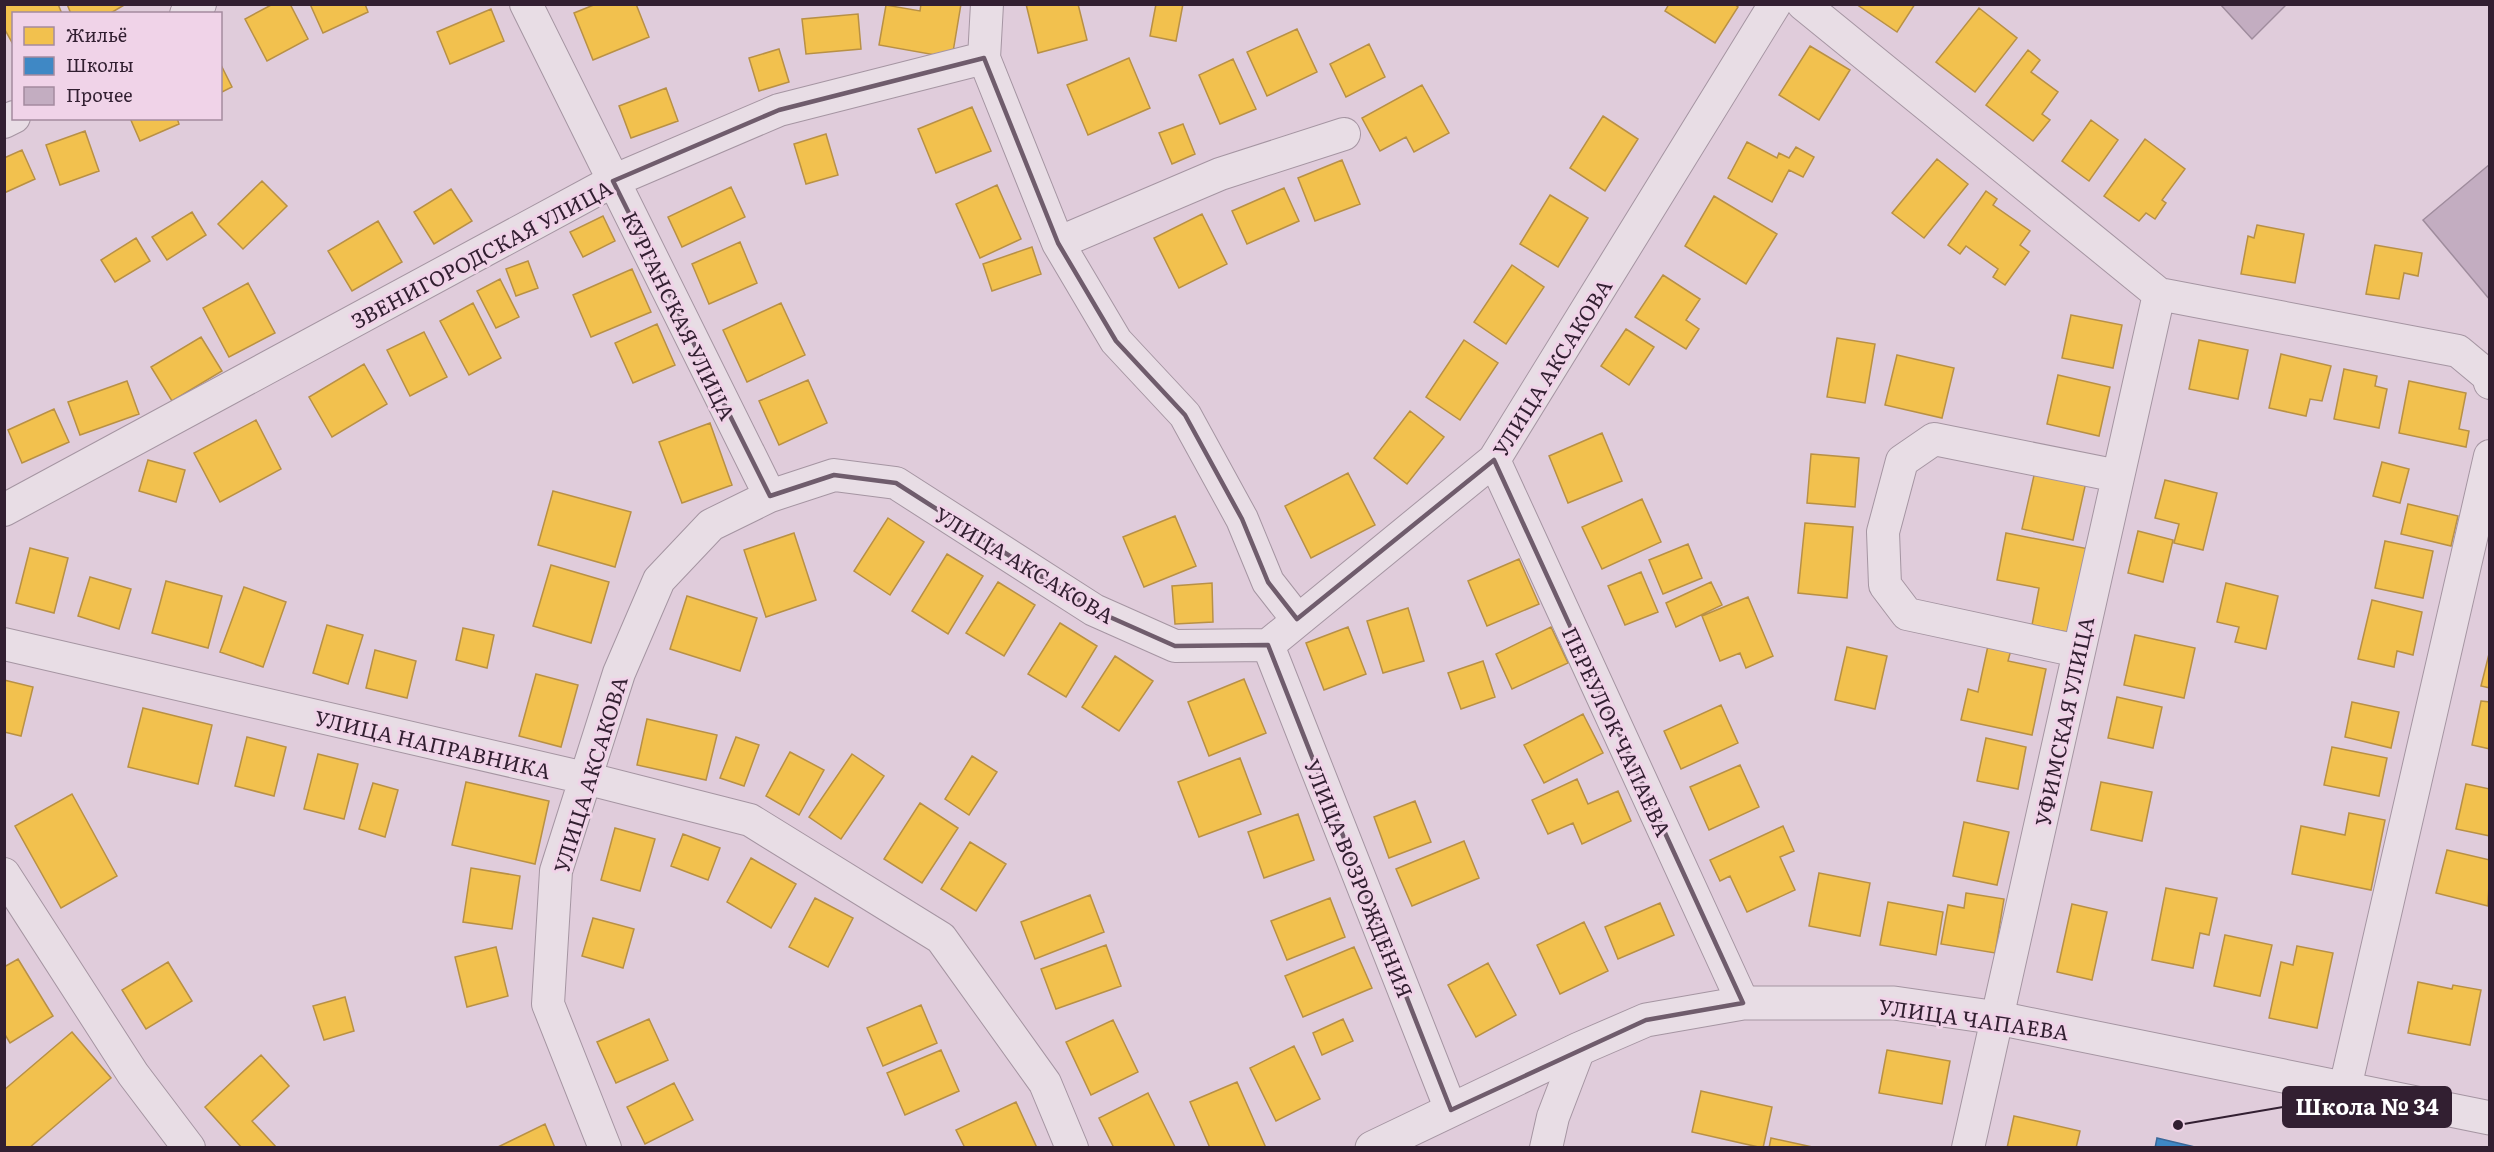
<svg xmlns="http://www.w3.org/2000/svg" width="2494" height="1152" font-family="Literata,serif">
  <rect width="100%" height="100%" fill="#e0ccdb"/>
  <path fill="#f2c14e" stroke="#b89045" stroke-width="1.5" d="M4,4H58L62,14H14V46L4,28Z
    M67,4H126L109,14H71Z
    M273,4H290L308,39L267,61L245,19Z
    M310,4H365L368,12L323,33Z
    M596,4H636L649,37L593,60L574,13Z
    M921,4H961L952,58L879,45L886,5L920,11Z
    M1026,4H1078L1087,40L1038,53Z
    M1156,4H1183L1176,41L1150,36Z
    M1669,4H1734L1738,7L1715,43L1665,11Z
    M1856,4H1915L1897,32Z
    M1979,8L2017,38L1975,92L1936,62Z
    M491,9L504,41L450,64L437,32Z
    M858,14L861,49L806,54L802,19Z
    M1297,29L1317,72L1267,96L1247,52Z
    M1369,44L1385,77L1346,97L1330,64Z
    M1810,46L1850,70L1819,120L1779,95Z
    M779,49L789,82L759,91L749,58Z
    M2028,50L2040,60L2031,72L2058,92L2042,114L2050,120L2033,141L1986,105Z
    M1129,58L1150,108L1088,135L1067,85Z
    M1233,59L1256,109L1220,124L1199,75Z
    M220,63L232,87L220,93Z
    M1422,85L1449,133L1414,152L1406,137L1380,151L1362,118Z
    M666,88L678,121L631,138L619,106Z
    M972,107L991,151L936,173L918,129Z
    M1603,116L1638,139L1605,191L1570,168Z
    M130,118H177L179,124L140,141Z
    M2091,120L2118,140L2089,181L2062,161Z
    M1183,124L1195,154L1172,164L1159,133Z
    M85,131L99,171L60,185L46,145Z
    M826,134L838,175L806,184L794,144Z
    M2145,139L2185,169L2162,200L2166,203L2155,219L2146,213L2139,221L2104,196Z
    M1747,142L1777,158L1779,153L1789,158L1796,147L1814,157L1803,177L1789,170L1772,202L1728,178Z
    M22,150L35,179L4,193V158Z
    M1937,159L1968,184L1924,238L1892,213Z
    M1342,160L1360,204L1315,221L1298,178Z
    M262,181L287,206L243,249L218,224Z
    M997,185L1021,239L980,258L956,204Z
    M731,187L745,217L682,247L668,217Z
    M1284,188L1299,221L1247,244L1232,211Z
    M451,189L472,221L434,244L414,212Z
    M1986,191L1997,199L1993,205L2030,231L2020,245L2029,252L2005,285L1993,277L1998,269L1966,246L1960,254L1948,245Z
    M1550,195L1588,218L1558,267L1520,244Z
    M1714,196L1777,234L1746,284L1685,246Z
    M192,212L206,235L167,260L152,237Z
    M1202,214L1227,264L1179,288L1154,238Z
    M603,216L615,241L583,257L570,232Z
    M378,221L402,262L352,291L328,251Z
    M2257,225L2304,234L2295,283L2241,274L2248,236L2254,238Z
    M136,238L150,261L115,282L101,260Z
    M740,242L757,283L709,304L692,264Z
    M2375,245L2422,253L2418,276L2404,273L2399,299L2366,294Z
    M1032,247L1041,274L992,291L983,264Z
    M528,261L538,288L516,296L506,269Z
    M1512,265L1544,287L1506,344L1474,322Z
    M632,269L651,312L591,337L573,295Z
    M1663,275L1700,299L1686,320L1699,329L1686,349L1635,317Z
    M500,279L519,317L496,328L477,291Z
    M248,283L275,333L229,357L203,308Z
    M473,303L501,358L469,375L440,321Z
    M781,303L805,355L747,382L723,330Z
    M2071,315L2122,325L2113,368L2062,358Z
    M657,324L675,365L633,383L615,343Z
    M1626,329L1654,347L1629,385L1601,366Z
    M424,332L447,377L410,396L387,350Z
    M201,337L222,371L172,401L151,367Z
    M1837,338L1875,344L1865,403L1827,397Z
    M1464,340L1498,363L1460,420L1426,397Z
    M2199,340L2248,350L2238,399L2189,389Z
    M2281,354L2331,366L2322,401L2310,399L2306,416L2269,408Z
    M1897,355L1954,368L1942,418L1885,405Z
    M364,364L387,404L332,437L309,397Z
    M2344,369L2377,376L2375,386L2387,389L2379,428L2334,419Z
    M2058,375L2110,387L2099,436L2047,424Z
    M808,380L827,423L779,445L759,401Z
    M127,381L139,414L80,435L68,402Z
    M2409,381L2466,393L2459,429L2469,431L2466,447L2399,433Z
    M54,409L69,442L22,463L8,430Z
    M1410,411L1444,437L1407,484L1374,458Z
    M256,420L281,469L220,502L194,453Z
    M710,423L732,485L682,503L659,442Z
    M1602,433L1622,481L1568,503L1549,456Z
    M1811,454L1859,458L1855,507L1807,503Z
    M148,460L185,470L176,502L139,491Z
    M2382,462L2409,469L2400,503L2373,496Z
    M2035,471L2086,482L2073,540L2022,529Z
    M1348,473L1375,525L1311,558L1285,506Z
    M2165,480L2217,493L2203,550L2174,543L2179,524L2155,518Z
    M553,491L631,512L615,567L538,545Z
    M1642,499L1661,542L1602,569L1582,527Z
    M2408,504L2458,516L2451,546L2401,534Z
    M1175,516L1196,566L1144,587L1123,537Z
    M888,518L924,542L890,595L854,571Z
    M1805,523L1853,527L1847,598L1798,593Z
    M2138,531L2173,540L2163,582L2128,573Z
    M794,533L816,600L766,617L744,550Z
    M2006,533L2089,549L2072,633L2032,625L2039,588L1997,580Z
    M2385,541L2433,551L2423,598L2375,588Z
    M1688,544L1702,578L1663,594L1649,560Z
    M30,548L68,558L54,613L16,603Z
    M947,554L983,576L948,634L912,611Z
    M1519,559L1539,604L1487,626L1468,581Z
    M551,565L609,582L591,643L533,626Z
    M1641,572L1658,612L1625,625L1608,586Z
    M90,577L131,589L119,629L78,616Z
    M166,581L222,596L208,648L152,633Z
    M998,582L1035,605L1004,656L966,633Z
    M1711,582L1722,605L1676,627L1666,603Z
    M1212,583L1213,622L1175,624L1172,586Z
    M2226,583L2278,596L2266,649L2235,642L2239,627L2217,622Z
    M244,587L286,602L263,667L220,652Z
    M687,596L757,618L740,671L670,649Z
    M1748,597L1773,656L1746,668L1740,653L1720,661L1702,616Z
    M2372,600L2422,612L2413,655L2397,651L2394,667L2358,659Z
    M1408,608L1424,661L1383,673L1367,621Z
    M1060,623L1097,646L1066,697L1028,674Z
    M327,625L363,635L348,684L313,673Z
    M1348,627L1366,674L1324,690L1306,643Z
    M1551,627L1568,663L1512,689L1496,654Z
    M463,628L494,635L487,668L456,660Z
    M2135,635L2195,648L2184,698L2124,685Z
    M1989,641L2012,646L2008,661L2046,669L2032,735L1961,720L1968,689L1978,692Z
    M1847,647L1887,656L1875,709L1835,700Z
    M375,650L416,661L407,698L366,688Z
    M2490,650V688L2481,686Z
    M1115,656L1153,681L1119,731L1082,707Z
    M1483,661L1495,697L1461,709L1448,673Z
    M536,674L578,685L561,747L519,736Z
    M1244,679L1266,733L1209,756L1188,702Z
    M4,680L33,687L21,736L4,732Z
    M2117,697L2162,707L2153,748L2108,738Z
    M2481,701L2490,702V749L2472,745Z
    M2352,702L2399,712L2391,748L2345,737Z
    M1721,705L1738,743L1681,769L1664,731Z
    M143,708L212,725L198,784L128,767Z
    M1583,714L1603,753L1544,783L1524,745Z
    M647,719L717,735L706,780L637,765Z
    M247,737L286,747L274,796L235,786Z
    M736,737L759,745L744,786L720,778Z
    M1986,738L2026,747L2018,789L1977,781Z
    M2332,747L2387,758L2379,796L2324,785Z
    M790,752L824,770L799,815L766,796Z
    M318,754L358,764L344,819L304,809Z
    M852,754L884,776L841,839L809,817Z
    M972,756L997,772L969,815L945,799Z
    M1240,758L1261,814L1199,837L1178,782Z
    M1740,765L1759,807L1709,830L1690,787Z
    M1577,779L1588,804L1618,791L1631,821L1582,844L1573,823L1548,834L1532,800Z
    M466,782L549,801L535,864L452,845Z
    M2101,782L2152,792L2142,841L2091,830Z
    M373,783L398,790L385,837L359,829Z
    M2466,784L2490,789V836L2456,829Z
    M72,794L117,876L61,908L15,826Z
    M1415,801L1431,842L1389,858L1374,817Z
    M920,803L958,828L922,883L884,859Z
    M2349,813L2385,820L2371,890L2292,874L2301,826L2345,835Z
    M1298,814L1314,860L1264,878L1248,832Z
    M1964,822L2009,832L1997,885L1953,876Z
    M1783,826L1794,851L1780,857L1795,890L1747,912L1730,876L1720,881L1710,860Z
    M615,828L655,839L640,891L601,880Z
    M683,834L720,848L708,880L671,866Z
    M1464,841L1479,878L1412,906L1396,869Z
    M970,842L1006,864L976,911L941,889Z
    M2447,850L2490,860L2488,906L2436,893Z
    M751,858L796,884L771,928L727,902Z
    M471,868L520,876L512,929L463,922Z
    M1819,873L1870,883L1860,936L1809,926Z
    M2166,888L2217,898L2209,935L2200,933L2193,968L2152,960Z
    M1966,893L2004,899L1995,953L1941,944L1948,905L1964,908Z
    M1090,895L1104,932L1035,959L1021,922Z
    M815,898L853,918L828,967L789,947Z
    M1330,898L1345,937L1287,960L1271,921Z
    M1888,902L1943,912L1936,955L1880,945Z
    M1660,903L1674,935L1618,959L1605,927Z
    M2072,904L2107,912L2092,980L2057,972Z
    M593,918L634,929L623,968L582,956Z
    M1584,922L1608,971L1560,994L1537,945Z
    M2225,935L2272,945L2260,996L2214,986Z
    M1106,945L1121,986L1056,1009L1041,969Z
    M2297,946L2333,953L2317,1028L2269,1018L2281,962L2293,965Z
    M496,947L508,996L467,1007L455,957Z
    M1354,947L1372,988L1303,1017L1285,976Z
    M18,959L53,1016L10,1043L4,1033V967Z
    M168,962L192,1001L146,1029L122,990Z
    M1488,963L1516,1015L1476,1037L1448,985Z
    M2418,982L2452,989L2453,985L2481,990L2470,1045L2408,1033Z
    M345,997L354,1031L324,1040L313,1006Z
    M921,1005L937,1043L883,1066L867,1028Z
    M649,1019L668,1060L616,1083L597,1042Z
    M1343,1019L1353,1041L1322,1055L1313,1033Z
    M1113,1020L1138,1072L1091,1095L1066,1042Z
    M72,1032L111,1078L29,1148H4V1090Z
    M1294,1046L1320,1099L1276,1121L1250,1068Z
    M941,1050L959,1091L905,1115L887,1073Z
    M1887,1050L1950,1061L1942,1104L1879,1093Z
    M261,1055L289,1086L252,1121L277,1148H242L205,1107Z
    M1237,1082L1266,1148H1210L1190,1102Z
    M674,1083L693,1120L645,1144L627,1107Z
    M1701,1091L1772,1107L1763,1148L1692,1132Z
    M1148,1093L1175,1147L1114,1148L1099,1118Z
    M1016,1102L1037,1148H965L956,1130Z
    M2014,1116L2080,1131L2076,1148H2007Z
    M545,1124L555,1148H496Z
    M1771,1138L1817,1148H1769Z"/>
  <path fill="#3f88c5" stroke="#3b6899" stroke-width="1.5" d="M2157,1138L2199,1148H2155Z"/>
  <path fill="#c3adc1" stroke="#9f8c9d" stroke-width="1.5" d="M2220,4H2287L2252,39Z
    M2490,164V300L2423,220Z"/>
  <g fill="none" stroke-linecap="round" stroke-linejoin="round">
    <g stroke="#a595a2" stroke-width="34">
      <path id="minor" d="M526,4L770,496
        M987,4L984,58L1058,243L1116,341L1185,415L1242,519L1268,582L1297,619
        M1803,4L2159,294L2458,351L2488,376L2490,383
        M186,14L200,4
        M4,122L14,117
        M1058,243L1220,174L1344,134
        M1494,460L1743,1003
        M4,510L613,181L779,110L984,58
        M4,644L585,778L750,820L941,938L1045,1083L1072,1148
        M1268,645L1451,1110
        M2078,651L1907,614L1885,585L1883,532L1902,461L1934,439L2118,476
        M4,874L133,1074L189,1148
        M2345,1088L2490,456
        M605,1148L548,1004L556,871L619,673L659,580L711,525L770,496L834,475L896,483L1094,610L1175,646L1268,645L1494,460L1775,4
        M1546,1148L1553,1117L1579,1049
        M1968,1148L2159,294"/>
    </g>
    <g stroke="#a595a2" stroke-width="35">
      <path id="tertiary" d="M1372,1148L1579,1049L1646,1020L1743,1003H1894L1998,1018L2490,1118"/>
    </g>
    <use href="#minor" stroke="#e8dde5" stroke-width="32"/>
    <use href="#tertiary" stroke="#e8dde5" stroke-width="33"/>
  </g>
  <path fill="none" stroke="#6f5c6c" stroke-width="4.5" stroke-linejoin="round" d="M984,58L1058,243L1116,341L1185,415L1242,519L1268,582L1297,619L1494,460L1743,1003L1646,1020L1451,1110L1268,645L1175,646L1094,610L896,483L834,475L770,496L613,181L779,110Z"/>
  <g text-anchor="middle" dominant-baseline="central" stroke-width="6" stroke-linejoin="round" paint-order="stroke">
    <g font-size="21" fill="#321f31" stroke="#f0d3e8">
      <text transform="translate(481 253) rotate(-28)">ЗВЕНИГОРОДСКАЯ УЛИЦА</text>
      <text transform="translate(680 315) rotate(64)">КУРГАНСКАЯ УЛИЦА</text>
      <text transform="translate(1551 367) rotate(-58)">УЛИЦА АКСАКОВА</text>
      <text transform="translate(1025 564) rotate(31)">УЛИЦА АКСАКОВА</text>
      <text transform="translate(2063 721) rotate(-78)">УФИМСКАЯ УЛИЦА</text>
      <text transform="translate(1618 731) rotate(65)">ПЕРЕУЛОК ЧАПАЕВА</text>
      <text transform="translate(433 743) rotate(13)">УЛИЦА НАПРАВНИКА</text>
      <text transform="translate(589 774) rotate(-73)">УЛИЦА АКСАКОВА</text>
      <text transform="translate(1360 878) rotate(68)">УЛИЦА ВОЗРОЖДЕНИЯ</text>
      <text transform="translate(1974 1018) rotate(8)">УЛИЦА ЧАПАЕВА</text>
    </g>
  </g>
  <path fill="none" stroke="#321f31" stroke-width="2" d="M2178 1125L2283 1107"/>
  <circle fill="#321f31" stroke="#f0d3e8" stroke-width="2" cx="2178" cy="1125" r="6"/>
  <rect fill="#321f31" stroke="#321f31" stroke-width="2" x="2283" y="1087" width="168" height="40" rx="6"/>
  <g font-size="22" text-anchor="middle" font-weight="bold" fill="#fff">
    <text x="2367" y="1115">Школа № 34</text>
  </g>
  <rect width="2494" height="1152" fill="none" stroke="#321f31" stroke-width="12"/>
  <rect x="12" y="12" width="210" height="108" fill="#f0d3e8" stroke="#a48b9f" stroke-width="1.5"/>
  <rect x="24" y="27" width="30" height="18" fill="#f2c14e" stroke="#a48b9f" stroke-width="1.5"/>
  <text x="66" y="42" font-size="18" fill="#321f31">Жильё</text>
  <rect x="24" y="57" width="30" height="18" fill="#3f88c5" stroke="#a48b9f" stroke-width="1.5"/>
  <text x="66" y="72" font-size="18" fill="#321f31">Школы</text>
  <rect x="24" y="87" width="30" height="18" fill="#c3adc1" stroke="#a48b9f" stroke-width="1.5"/>
  <text x="66" y="102" font-size="18" fill="#321f31">Прочее</text>
</svg>
